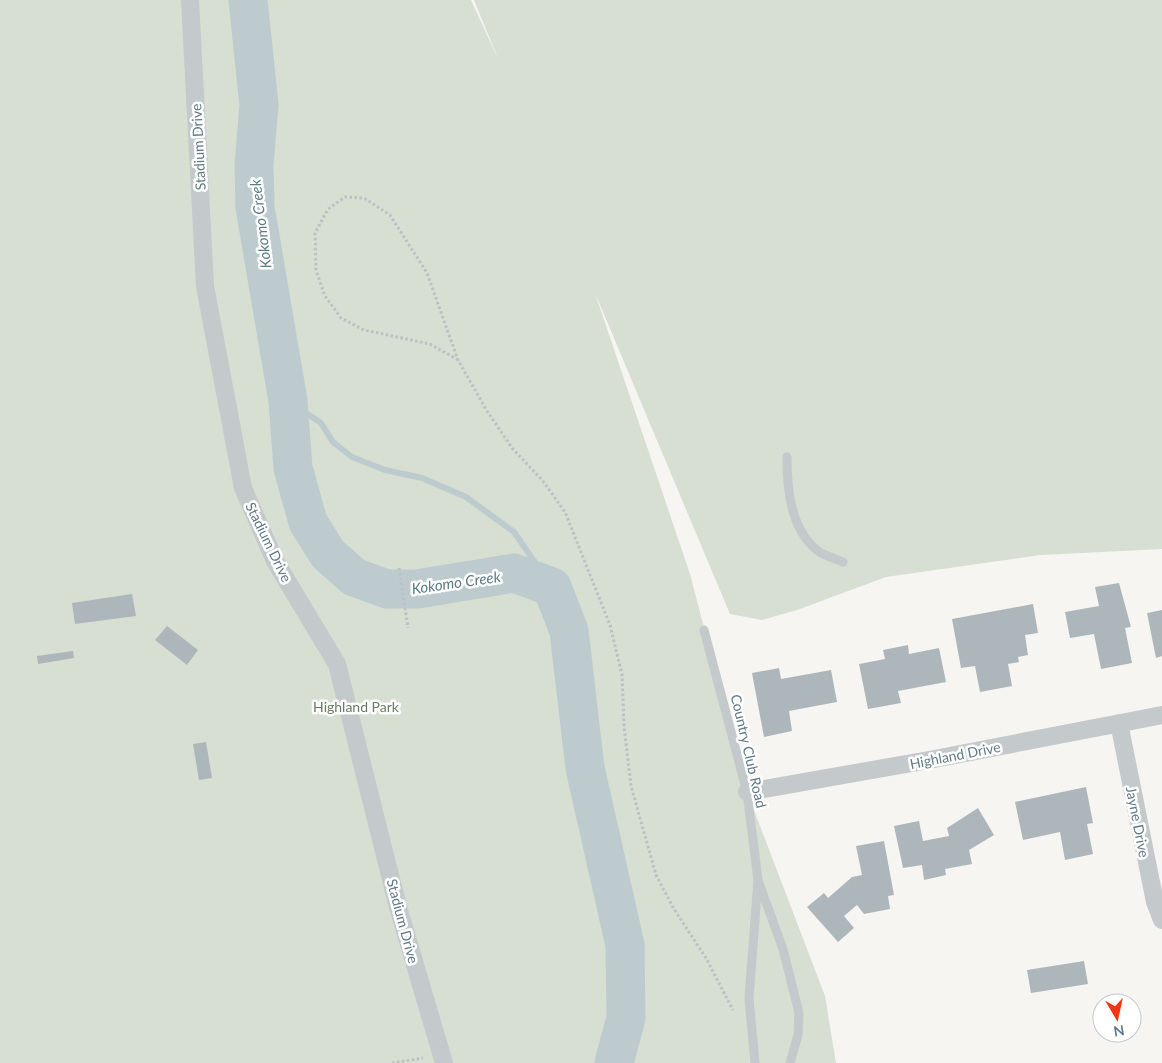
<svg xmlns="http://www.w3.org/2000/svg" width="1162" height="1063" font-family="Lato,sans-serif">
  <rect width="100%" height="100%" fill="#f6f5f1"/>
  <path fill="#d7ded2" d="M0,0H471L499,61L474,0H1162V549L1041,555L886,577L797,610L762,620L730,614L595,293L690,574L747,792L825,996L836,1063H0Z"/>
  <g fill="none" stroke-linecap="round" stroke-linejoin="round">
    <path stroke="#bdcbcf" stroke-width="6" d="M288,401L321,423L333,442L352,457L385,470L422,478L466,497L514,532L552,587"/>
    <path stroke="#bdcbcf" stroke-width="39" d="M248,0L259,105L254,165L255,207L288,401L293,468L308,522L328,554L354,577L387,589H417L514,573L552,587L569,631L585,768L625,945L626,1018L614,1063"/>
  </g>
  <path fill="#adb7bb" d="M1119,583L1131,627L1125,628L1132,663L1101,669L1094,634L1070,638L1065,612L1099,606L1095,587Z
    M132,594L136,616L75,624L72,603Z
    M1033,604L1038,633L1025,635L1028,655L1018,657L1019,662L1008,664L1012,686L980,692L975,666L961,668L952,619Z
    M1162,610V656L1156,658L1147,613Z
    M167,626L198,650L187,665L155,640Z
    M908,645L909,654L939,648L946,682L898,691L901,703L868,709L859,664L885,659L883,650Z
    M73,651L74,658L38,664L37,656Z
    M779,668L781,679L831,670L837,702L789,711L792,731L764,737L752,673Z
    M206,742L212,778L199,780L193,744Z
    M1086,787L1093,823L1087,824L1093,854L1065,860L1060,832L1023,840L1015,802Z
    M978,808L994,835L969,850L972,864L945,869L946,875L924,880L922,865L903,868L894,826L919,821L923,841L949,836L947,828Z
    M884,841L894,895L888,896L890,909L864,914L857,905L844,916L854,928L838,942L807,907L824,893L828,898L852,877L862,875L856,846Z
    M1084,961L1088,984L1031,993L1027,970Z"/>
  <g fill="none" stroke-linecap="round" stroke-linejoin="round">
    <path stroke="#bdc0c2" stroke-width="3" stroke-dasharray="2.5 2.5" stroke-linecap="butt" d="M458,360L430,344L364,330L341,318L325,296L316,270L315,233L328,209L345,197L364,198L390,215L427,273L458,360L487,411L512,448L543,481L565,512L610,625L622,675L624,726L631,786L656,875L674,909L706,958L733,1010
      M399,568L408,628
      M392,1063L423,1058"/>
    <path stroke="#c4c9cb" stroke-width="9" d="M787,457C787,488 790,529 818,551C825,556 836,559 843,562
      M704,630L747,792L758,880L749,998L755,1063
      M759,883L783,949L799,1013L798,1035L790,1063"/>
    <path stroke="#c4c9cb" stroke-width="18" d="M190,0L205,286L243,488L275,561L337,664L398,907L444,1063
      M1119,723L1155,902L1162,920
      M747,792L929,760L1162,715"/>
  </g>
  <g text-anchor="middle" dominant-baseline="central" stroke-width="5" stroke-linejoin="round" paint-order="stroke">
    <g font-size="14" fill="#617885" stroke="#fff">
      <text transform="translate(198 147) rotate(-93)">Stadium Drive</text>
      <text transform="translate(269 542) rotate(64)">Stadium Drive</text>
      <text transform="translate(749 751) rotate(77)">Country Club Road</text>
      <text transform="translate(955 755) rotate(-11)">Highland Drive</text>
      <text transform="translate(1138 822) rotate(79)">Jayne Drive</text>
      <text transform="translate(403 921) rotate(75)">Stadium Drive</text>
    </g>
    <g font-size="14" fill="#687c61" stroke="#fff">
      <text x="356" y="706">Highland Park</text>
    </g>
    <g font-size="15" font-style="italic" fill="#5d7b83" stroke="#fff">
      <text transform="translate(260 224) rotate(-97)">Kokomo Creek</text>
      <text transform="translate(456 582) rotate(-8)">Kokomo Creek</text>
    </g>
  </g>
  <g transform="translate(1117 1018) rotate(171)"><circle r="24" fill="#ffffff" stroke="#c0c9ce"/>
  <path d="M0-4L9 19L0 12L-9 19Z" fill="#f43512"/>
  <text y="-8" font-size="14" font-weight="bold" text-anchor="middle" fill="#617885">N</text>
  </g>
</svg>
